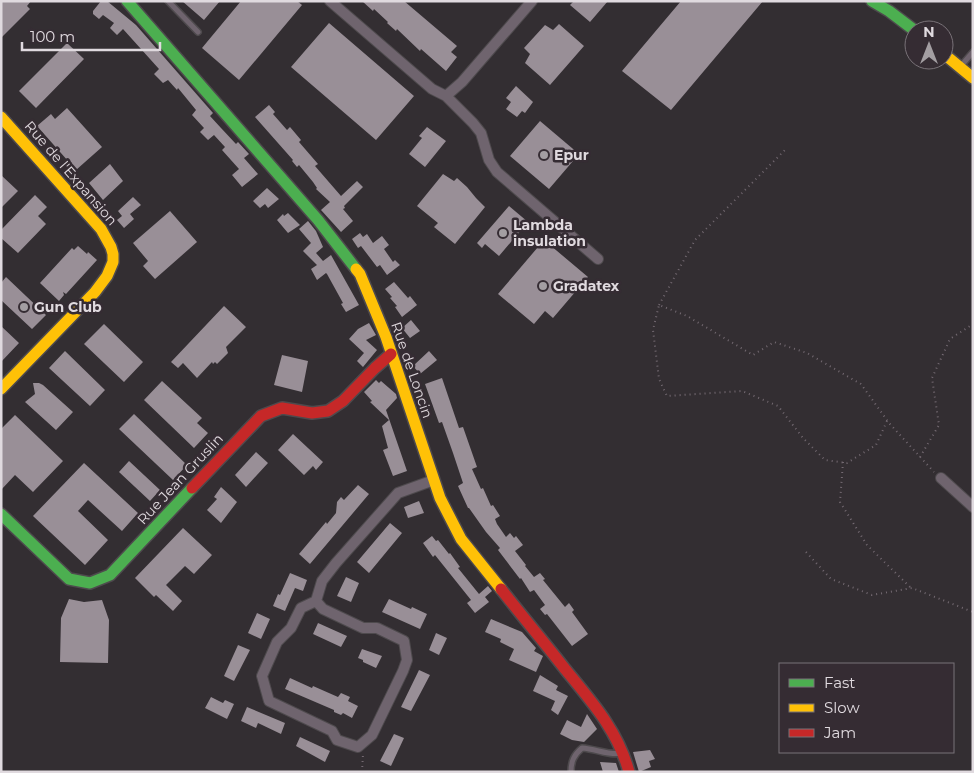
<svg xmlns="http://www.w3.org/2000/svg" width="974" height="773" font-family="Montserrat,sans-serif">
  <rect width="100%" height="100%" fill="#332e32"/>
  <path fill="#998f97" d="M1,1H31L27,6L30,9L1,38Z
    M101,1H107L136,25L213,113L210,116L221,128L236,144L238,142L249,154L244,158L258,174L242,187L232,175L239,169L222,150L225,147L214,135L208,140L200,132L204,128L192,115L196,110L178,88L177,90L168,80L163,83L154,74L159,69L123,29L117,35L110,28L114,23L103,15L99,19L93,14V11Z
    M182,1H220L204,20Z
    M241,1H297L302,5L239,80L202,48Z
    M362,1H404L457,46L451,52L457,57L446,71L421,49L420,51L397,29L396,31L387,23L388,22L374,9L373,11Z
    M574,1H608L590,22L570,5Z
    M681,1H763L671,110L622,71Z
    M329,23L414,96L376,140L291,67Z
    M559,24L584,46L550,85L525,63L530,54L524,48L545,25L553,30Z
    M67,43L84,59L36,108L19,91Z
    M516,86L533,102L525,113L522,111L517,117L506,109L511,102L506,98Z
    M269,105L275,112L273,114L287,130L290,127L301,140L299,142L318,164L315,166L341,196L357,181L363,187L344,206L345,208L343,209L353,221L341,232L321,210L330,202L316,189L317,188L313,182L299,165L297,167L292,161L293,160L255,117Z
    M67,108L102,147L76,170L37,126L51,114L55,119Z
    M540,121L579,154L549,189L510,156Z
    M427,127L446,141L425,167L409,154L422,138L419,136Z
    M110,164L123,181L103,200L89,183Z
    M443,174L454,181L457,178L467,187L476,198L485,207L455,244L434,227L438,223L417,206Z
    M1,175L18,191L1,208Z
    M267,188L279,199L268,208L265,204L260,208L253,201Z
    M35,195L47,207L38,216L46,224L18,253L1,238V230Z
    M133,197L141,205L130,214L134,219L124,228L117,220L122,216L118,211Z
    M509,206L528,222L499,256L485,244L482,248L477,243Z
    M170,211L197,242L155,279L143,266L148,261L133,243Z
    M288,213L300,225L288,233L277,220L283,214L284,216Z
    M308,221L316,231L323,247L316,253L323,261L331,255L359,305L346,312L341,304L343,303L327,274L326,273L317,280L311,269L317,265L303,251L311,243L299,229Z
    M360,233L363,237L367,234L373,243L382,236L389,245L384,249L393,262L395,260L400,265L387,275L380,265L377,267L361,246L358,248L352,239Z
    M544,240L588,277L553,318L545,311L534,324L498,294Z
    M78,246L87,254L88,252L97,260L66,294L63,292L64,295L59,301L40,283L72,248L74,250Z
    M6,277L46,315L32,329L1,300V283Z
    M394,282L408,298L410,296L417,305L402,317L395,307L397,306L390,298L392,297L385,289Z
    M224,306L246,327L226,347L228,353L217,364L215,362L213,364L212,362L197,378L183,363L178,368L171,362Z
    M411,320L420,331L410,338L402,328Z
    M369,323L376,335L366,340L377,350L363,367L357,361L364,353L349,339L358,329Z
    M104,324L143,362L124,382L84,344Z
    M1,326L19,343L1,362Z
    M65,351L105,390L90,406L49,368Z
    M429,351L437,360L420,374L413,366Z
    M282,355L308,361L302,392L274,385Z
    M442,378L459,428L463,427L477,467L472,469L481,489L483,488L491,506L493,505L500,516L495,519L497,524L506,537L510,533L514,538L516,536L523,545L515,551L526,565L525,566L534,577L540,573L545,579L543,580L565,607L569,603L574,610L572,612L588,634L572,646L547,614L545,615L540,609L545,605L534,590L530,592L521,578L520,579L498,550L500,548L486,532L469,508H468L458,486L463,483L453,453L442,422L439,423L425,384Z
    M376,380L379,383L381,381L396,394L397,398L386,410L407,471L393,476L383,450L388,448L382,426L389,420L370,402L372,401L364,392Z
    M162,381L202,418L197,423L208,433L194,448L144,400Z
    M33,383H39L43,385L73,412L56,430L25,402L35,394Z
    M134,414L187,465L173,480L119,429Z
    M15,415L63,461L33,492L15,475L1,490V429Z
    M293,434L323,462L316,470L313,466L304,475L278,450Z
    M256,452L268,463L246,487L235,475Z
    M129,461L160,490L150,501L119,472Z
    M84,463L138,513L122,531L88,500L78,511L108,540L85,565L33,516Z
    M358,485L369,494L310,564L299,554L326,522L327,524L336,513L337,502L341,497L344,500Z
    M221,487L237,502L221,523L207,510L217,499L214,497Z
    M419,501L424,513L408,518L404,507Z
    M390,523L402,533L369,573L357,562Z
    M183,528L212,555L194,574L185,566L166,585L182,601L173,611L156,595L154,597L135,578Z
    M432,536L436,541L438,540L449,554L450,553L460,567L458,568L479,594L488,586L492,591L485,597L489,602L475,613L467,603L471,600L435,555L433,557L423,543Z
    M290,573L307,580L303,591L295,588L285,611L273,606L278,594L280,595Z
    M346,577L359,583L351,602L337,596Z
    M69,599L84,602L102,600L109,620L108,663L60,662L61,618Z
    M389,599L411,609L412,607L427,614L420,629L382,612Z
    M257,613L270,619L261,639L248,633Z
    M491,619L522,632L536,648L534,651L543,656L536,672L509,660L514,649L500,642L501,639L485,632Z
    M318,623L347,636L341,647L313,634Z
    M436,633L447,638L439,655L429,650Z
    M238,645L250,650L234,681L224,676Z
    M362,649L382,656L376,668L363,662V660L358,658Z
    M419,670L430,675L411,711L401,707Z
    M540,675L558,686L556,690L568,696L558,715L551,710L555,701L533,691Z
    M290,678L312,688L313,686L338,697L341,693L350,697L348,701L358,706L352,718L343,713L341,715L334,712V710L285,689Z
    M211,697L223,703L225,700L234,704L227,719L205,708Z
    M247,707L285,723L281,734L258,723L256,728L241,721Z
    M587,714L597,729L584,742L572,740L560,734L567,720L581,727Z
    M394,734L404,738L391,766L380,761Z
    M300,737L330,751L325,762L296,746Z
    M650,750L655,759L649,761L651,767L639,772L633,752Z
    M600,762L616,763L619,772H603Z"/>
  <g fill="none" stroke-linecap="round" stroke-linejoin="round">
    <g stroke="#4e4a4d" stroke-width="8">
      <path id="lane" d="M168,1L198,32
        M960,67L973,52
        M571,772C571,761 574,755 582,748C597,749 609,756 623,753"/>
    </g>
    <g stroke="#4e4a4d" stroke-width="12">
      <path id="street" d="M330,1L432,89L446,96L462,82L532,1
        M446,96L473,123L481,133L489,160L497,172L598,259
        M941,478L973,507
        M316,601L323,609L363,628H377L404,641L407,660L403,671L372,735L358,747L337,740L332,731L269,701L262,676L277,642L291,628L301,608Z
        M316,601L322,581L336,563L398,493L434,480"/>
    </g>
    <g stroke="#4e4a4d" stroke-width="14">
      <path id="fast" d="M127,1L318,220L356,269
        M872,1L889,11L914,30
        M1,514L69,579L90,583L110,575L192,488"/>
    </g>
    <g stroke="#4e4a4d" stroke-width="14">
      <path id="slow" d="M944,54L973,78
        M1,117L101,229L111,247L113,254V262L107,276L95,292L1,389
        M356,269L360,274L386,337L440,498L461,539L501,589"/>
    </g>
    <g stroke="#4e4a4d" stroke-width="14">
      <path id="jam" d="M192,488L261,416L282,408L312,413L328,411L343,401L375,368L391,354
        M501,589C522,616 544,642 565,669C592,702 618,731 629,772"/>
    </g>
    <path stroke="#746a72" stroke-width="2" stroke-dasharray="1 4" stroke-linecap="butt" d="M659,305L695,240L785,150
      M887,421L876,445L847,463L825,460L803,438L778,406L742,391L667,396L659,379L653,330L659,305L687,316L753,355L774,342L807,353L861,384L889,423L934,472
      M920,457L939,425L932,378L950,339L973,324
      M843,462L840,502L867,545L911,588
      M806,552L831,579L872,595L912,588L973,612
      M362,772L363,754"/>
    <use href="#lane" stroke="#6f646e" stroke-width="5"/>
    <use href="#street" stroke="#6f646e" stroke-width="10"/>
    <use href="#fast" stroke="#4caf50" stroke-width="11"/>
    <use href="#slow" stroke="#ffc107" stroke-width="11"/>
    <use href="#jam" stroke="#c62828" stroke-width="11"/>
  </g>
  <g fill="#a39ea2" stroke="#352c33" stroke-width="2">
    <circle cx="544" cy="155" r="5"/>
    <circle cx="503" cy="233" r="5"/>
    <circle cx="543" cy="286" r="5"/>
    <circle cx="24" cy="307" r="5"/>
  </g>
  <g text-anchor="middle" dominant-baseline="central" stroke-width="5" stroke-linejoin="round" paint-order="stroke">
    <g font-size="14" font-weight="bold" fill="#e0dadf" stroke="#352c33" text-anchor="start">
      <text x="554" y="155">Epur</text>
      <text x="513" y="225">Lambda<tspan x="513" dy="16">insulation</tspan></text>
      <text x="553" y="286">Gradatex</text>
      <text x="34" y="307">Gun Club</text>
    </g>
    <g font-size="14" fill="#e0dadf" stroke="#352c33">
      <text transform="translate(71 173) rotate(49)">Rue de l'Expansion</text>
      <text transform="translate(412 370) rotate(71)">Rue de Loncin</text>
      <text transform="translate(180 479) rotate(-47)">Rue Jean Gruslin</text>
    </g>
  </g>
  <rect width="974" height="773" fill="none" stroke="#e0dadf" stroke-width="5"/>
  <rect x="779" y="663" width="175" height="90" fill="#352c33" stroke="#797278"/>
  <rect x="789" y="679" width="25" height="8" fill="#4caf50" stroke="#797278"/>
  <text x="824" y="688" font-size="15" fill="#e0dadf">Fast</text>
  <rect x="789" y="704" width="25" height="8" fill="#ffc107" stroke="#797278"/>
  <text x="824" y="713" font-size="15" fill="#e0dadf">Slow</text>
  <rect x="789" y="729" width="25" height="8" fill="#c62828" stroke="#797278"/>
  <text x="824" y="738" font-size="15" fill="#e0dadf">Jam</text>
  <g transform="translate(929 45)"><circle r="24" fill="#352c33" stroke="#797278"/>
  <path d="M0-4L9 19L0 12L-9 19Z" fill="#a39ea2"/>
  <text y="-8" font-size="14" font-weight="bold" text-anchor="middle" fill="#e0dadf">N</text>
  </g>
  <path d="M22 42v8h138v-8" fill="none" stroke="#e0dadf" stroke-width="2.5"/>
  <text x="30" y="42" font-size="15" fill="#e0dadf" stroke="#352c33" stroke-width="4" paint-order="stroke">100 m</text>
</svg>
